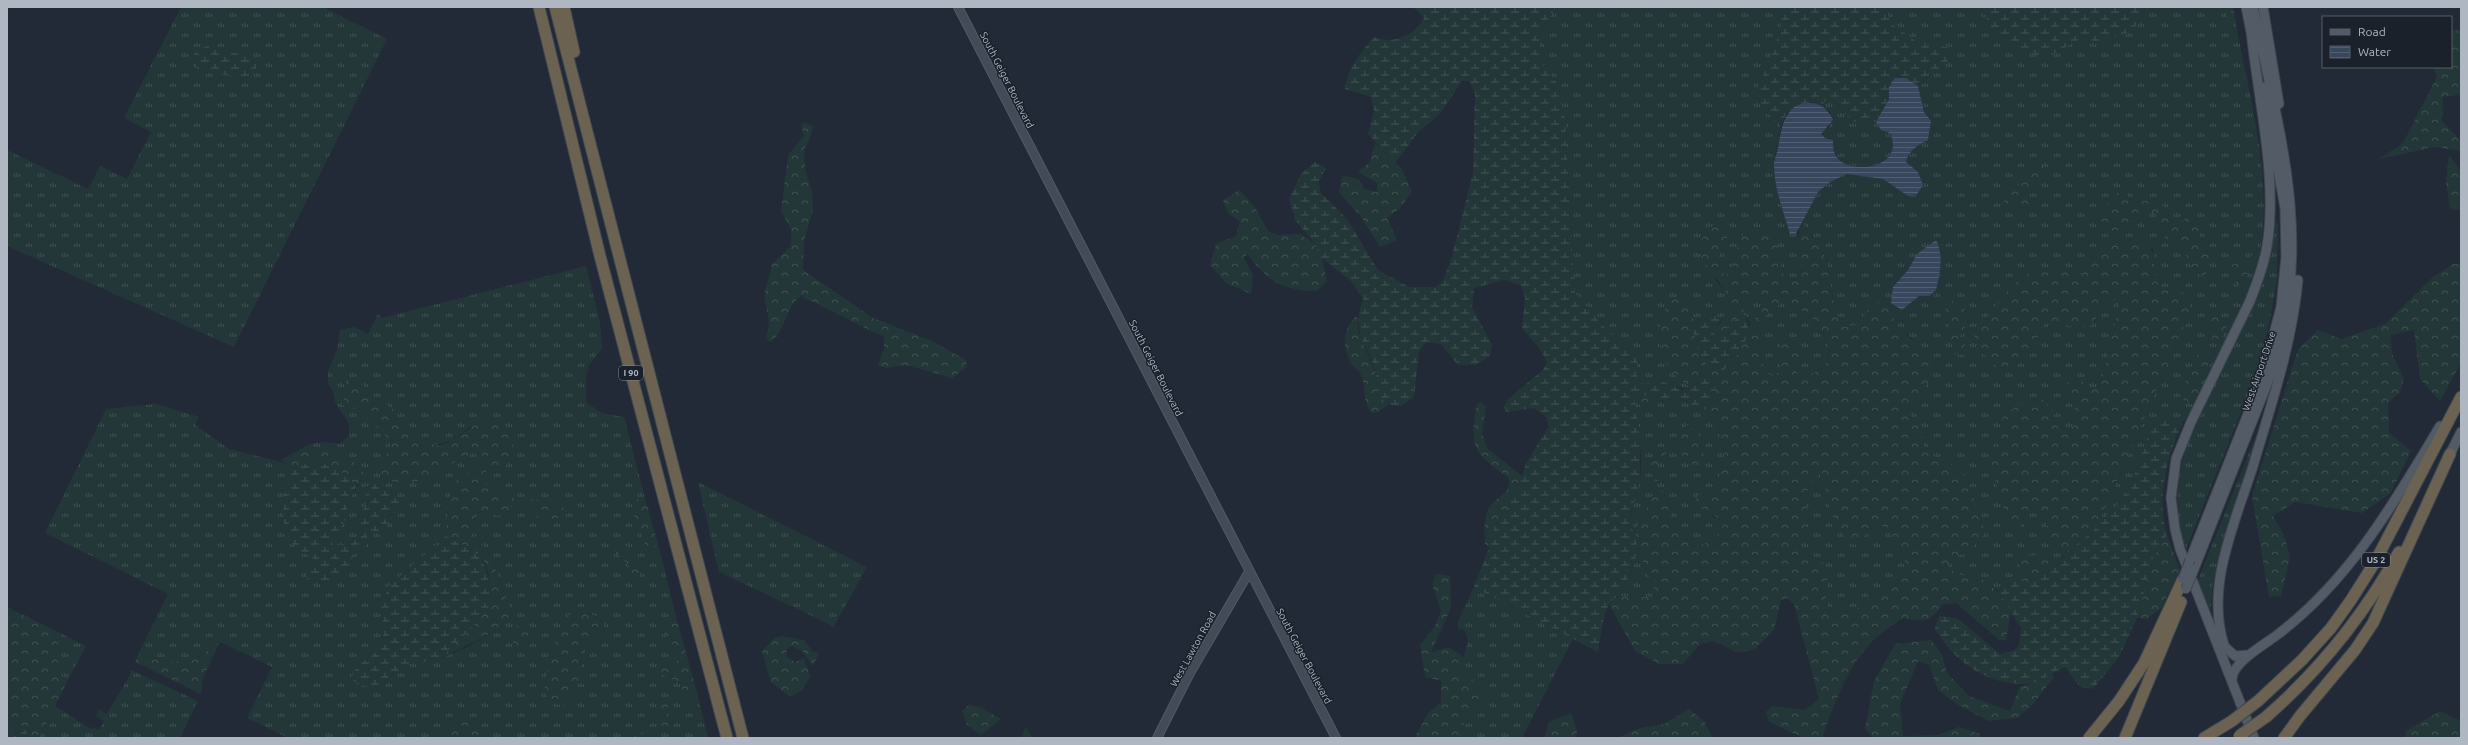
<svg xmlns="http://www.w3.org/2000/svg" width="2468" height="745" font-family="Ubuntu,sans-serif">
  <defs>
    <pattern id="grass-tufts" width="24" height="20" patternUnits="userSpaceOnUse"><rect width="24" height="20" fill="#243738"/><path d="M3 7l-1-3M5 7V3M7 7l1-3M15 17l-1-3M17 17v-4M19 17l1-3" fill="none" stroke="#415253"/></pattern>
    <pattern id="forest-crowns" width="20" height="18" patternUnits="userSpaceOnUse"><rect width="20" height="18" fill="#243738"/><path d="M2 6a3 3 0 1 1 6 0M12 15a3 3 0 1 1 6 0" fill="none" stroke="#415253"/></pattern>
    <pattern id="wetland-marsh" width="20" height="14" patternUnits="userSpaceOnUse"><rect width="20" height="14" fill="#243738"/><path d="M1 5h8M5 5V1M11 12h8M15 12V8" fill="none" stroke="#415253"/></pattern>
    <pattern id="water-rules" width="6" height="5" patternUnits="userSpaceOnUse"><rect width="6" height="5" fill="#38475e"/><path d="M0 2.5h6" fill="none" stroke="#525f73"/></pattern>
  </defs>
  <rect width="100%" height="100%" fill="#212a36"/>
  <path fill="url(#grass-tufts)" fill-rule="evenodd" d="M181,7H323L387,39L234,347L7,246V150L88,189L100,166L127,179L151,132L124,118Z
    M1556,7H1782L1781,29L1757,91L1760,104L1781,127L1773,167L1781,205L1790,234L1794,235L1797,232L1804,265L1801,276L1787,280L1782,272L1775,235L1740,238L1731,272L1726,275L1718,270V259L1729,234L1720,222L1715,280L1725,290L1730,308L1721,320L1715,316L1699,322L1693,331V308L1674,374L1691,388C1675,391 1661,375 1646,384L1641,383L1637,376V359L1630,349L1602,325L1575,293L1565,119L1540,60V32Z
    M1883,7H1981L1993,32L2048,57L2080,39L2101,42L2137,25L2145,7H2223L2229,20L2236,24C2250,102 2275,182 2258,262C2250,300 2226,337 2209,373L2207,354L2202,350L2198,352L2181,392L2184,401L2195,404L2183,422L2176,419L2149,432L2132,482L2118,504L2092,532L2105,509L2191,310L2162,290L2156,283L2153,249L2093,257L2080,275L2061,268L2035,342L2046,321L2081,328L2091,325L2108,302L2118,299L2119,307L2103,376L2096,387H2089L2076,410L2075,425L2068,429L2056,426L2053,411L2020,527L2027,510L2036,508L2045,513C2049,532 2047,547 2068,551L2052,565L2049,557L2019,565L2020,580L1996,588L1979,578L1956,575L1947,565L1952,557L1969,552L1958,468L1925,452C1923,436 1921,424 1908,413L1910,406L1932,378L1912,338L1895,326L1892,309L1874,303L1856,326L1845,327L1835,315L1827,259L1802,222L1818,192L1830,182L1847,174L1883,179L1908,196L1919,180L1918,172L1906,162C1909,150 1918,145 1928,140L1931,121L1924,112L1918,86L1947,63V47L1920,44L1893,25ZM2046,169C2041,178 2031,180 2026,190L2032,201L2002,193L2012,192ZM2124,193C2140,209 2141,196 2160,202L2173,222H2181L2199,230L2200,241L2212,256L2190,264L2182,246L2162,236L2160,232L2161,218L2154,213H2144L2137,223L2125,224ZM1936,241C1943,264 1941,275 1929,296H1919L1902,310L1893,287L1908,270L1917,254ZM2254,261L2247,272L2232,265ZM1966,309L1969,319L1960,336Z
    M1828,98C1839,104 1843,113 1853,122H1876L1881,130L1890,133C1906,170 1845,177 1834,153C1832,149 1832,142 1831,138H1825L1821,134L1822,131L1829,127L1830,112L1821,106Z
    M2276,219L2278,224L2277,279L2269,325L2256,375L2186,549C2174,514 2175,484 2185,449L2263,282L2270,259Z
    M586,266L600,322L602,349C583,368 586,377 586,402L602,413L624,417L645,498L635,500L652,548L658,544L677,620L670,617L666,637L679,651L678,660L672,664L661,667L664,676C680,679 683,686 690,700L697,692L708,738H651L636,729L624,738H483L485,732L451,724L442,738H288L247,718L272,667L220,642L194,660L171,662L138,655L168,594L45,533L106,409L156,404L199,417L195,425L229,449L289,464L291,474L283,498L296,548L314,559L307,569L352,555L367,533L372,531L377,510L380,509L388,516L396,512L397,496L376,484L366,487L367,506L359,512L362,534L349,545L334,546L332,540L346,519L348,502L363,477L319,447L296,452C312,441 322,441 340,444L349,435V424L335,402L333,391L328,384V371L337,350L340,330L355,327L368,334L378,314L382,318ZM375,398L396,412L400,424L415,437L433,445L452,441L471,426L489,467L480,481L514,499L497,516L485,509L474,515L473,534L489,553L512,613L499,629L465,648L438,660L407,664L374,688L357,666L379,650L384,632L381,609L388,587L446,536C447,522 447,490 457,480C465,472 476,471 484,462L481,450L465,455L438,471L383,463L393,442L358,408ZM588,613L600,618L605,628L586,648L553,703L544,692C549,665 552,637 569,615ZM666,700L669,703L666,711L656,702Z
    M1756,293L1762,298L1760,311L1750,325L1748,318L1742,313L1748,298Z
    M1782,303C1807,303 1850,352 1818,370C1811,375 1807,377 1798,376L1795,367L1796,342L1788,340L1780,344V372L1771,376C1756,368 1757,327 1767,314C1770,309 1778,306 1782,303Z
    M1684,398L1695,408L1707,410L1719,427L1725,461L1715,490L1697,496L1713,517L1724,521C1721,543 1710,543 1691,546L1674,527L1664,494L1656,490L1635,531L1630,526C1629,510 1638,496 1640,481C1643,454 1639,427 1634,401L1644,408L1653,405L1657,401Z
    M2257,433L2218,561L2213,584L2210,613L2198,580Z
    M1822,473L1826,477L1827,498L1869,529L1882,526L1889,528L1893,541L1905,556C1905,566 1903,581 1894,586C1889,590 1881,589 1876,593C1859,605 1855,617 1831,612L1826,603L1828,571L1821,560L1802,553L1797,542L1809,521L1810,514C1801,499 1808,481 1822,473Z
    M698,482L867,567L833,628L827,623L719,572Z
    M1637,547L1655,591L1654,597L1618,596L1631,574Z
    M1474,587L1573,639L1522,738H1459L1462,726L1485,695L1478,684L1460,671L1468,641L1465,631L1458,629V621Z
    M52,629L86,646L67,682C54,669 59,667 59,651C59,644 54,635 52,629Z
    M131,670L198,701L180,738H39L55,706L91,729L93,727L99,730L104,721L96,717L99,709L106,714L108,712L130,675Z"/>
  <path fill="url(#forest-crowns)" fill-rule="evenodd" d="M2461,30V95L2443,97L2442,121L2461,141V151L2435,147L2379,159L2403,143L2437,77L2433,67H2451V31Z
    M804,122L813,126L810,138L804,150L805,168L812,192L813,210L804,241L803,270L873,318L932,341L966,360L967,367L952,378L906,365L886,368L878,365L884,349V336L873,332L801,296C787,304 782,340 769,342L766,337C774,315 762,307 765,291C767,281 771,275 772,264L791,246V229L781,211L788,155L804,136L801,125Z
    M1375,143L1402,169L1412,192L1400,208L1387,218L1397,240L1380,247L1361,217L1339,192L1342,175L1359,179L1364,189L1377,192V183L1358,172L1370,162Z
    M2449,155L2461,172V210L2450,209L2446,182Z
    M2043,166L2046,169C2041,178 2031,180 2026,190L2032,201L2030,212L2025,214L2002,200L2000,197L2002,193C2022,191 2025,171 2043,166Z
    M1239,190L1254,206L1268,231L1278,235L1300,234L1315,244L1322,258L1327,282L1317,291C1281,290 1269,282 1247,254L1244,258L1253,275L1251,294L1226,283L1210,265L1216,244L1236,236L1240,222L1227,212L1223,200Z
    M2115,193H2123C2140,209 2141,196 2160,202L2173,222H2181L2188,217L2199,230L2200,241L2212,256L2205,277H2201L2190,264L2182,246L2162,236L2160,232L2161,218L2154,213H2144L2137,223L2125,224L2112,236L2102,232L2096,227L2109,200Z
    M1716,221L1720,222L1729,234L1718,259V270L1726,275L1731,272L1740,238L1746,231L1768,230L1775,235L1782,272L1787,280L1801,276C1806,257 1793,240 1802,222L1827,259L1835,315L1845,327L1856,325L1874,302H1880L1892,309L1895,326C1917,342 1926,351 1932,378L1910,406L1908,413C1921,424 1923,436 1925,452L1958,468L1968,481L1985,533L1969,552L1952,557L1947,565C1962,581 1964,572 1980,578C1995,585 2003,598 2011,612L2006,640H1999L1956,603L1943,604C1929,622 1927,623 1904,618C1854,645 1841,687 1822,738H1804L1769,722L1766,712L1772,706L1805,710L1819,699L1794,604L1787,598L1781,600L1774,630L1754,650L1736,652L1714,641L1700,644L1683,664H1659L1635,651L1609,604L1618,596L1654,597L1655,591L1637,547L1635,531L1656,490H1662L1664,494L1674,527L1691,546C1710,543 1721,543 1723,521L1695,504L1697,496L1715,490L1725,461L1719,427L1707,410L1708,399L1715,391L1698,384L1691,388L1674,374L1661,355L1660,320L1671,298H1685L1693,309V331L1738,355L1750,325L1760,311L1762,298L1756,293L1748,298L1742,313L1718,337L1714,335V331L1730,308L1725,290L1701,258L1702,239ZM1782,303C1807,303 1850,352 1818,370C1811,375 1807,377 1798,376L1795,367L1801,356L1796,342L1788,340L1780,344V372L1771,376C1756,367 1757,327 1767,314C1770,309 1778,306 1782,303ZM1822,473L1826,477C1826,483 1825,492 1827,499C1831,513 1843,545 1858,545L1869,529L1882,526L1889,528L1893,541L1905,556C1905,566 1903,581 1894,586C1889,590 1881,589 1876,593C1859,605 1855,617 1831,612L1826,603L1828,571L1821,560L1802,553L1797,542L1809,521L1810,514C1801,499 1808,481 1822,473Z
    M2147,243C2159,256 2150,277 2162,290L2187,293L2191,310L2105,509L2092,532L2068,551C2047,547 2049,532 2045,514L2036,509L2027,510L2020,527L2016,532H2011L1991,466L2002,418L2019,404L2042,399L2053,411L2056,426L2068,429L2075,425L2076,410L2062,390L2068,382H2085L2089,387H2096L2103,376L2119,307L2118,299L2108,302L2091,325L2081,328L2046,321L2035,342L2013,367L2000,370L1984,355L1974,336C1993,308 2022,259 2062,268C2068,269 2074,273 2080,275L2093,257L2111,244Z
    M2253,255L2254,261L2242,286L2238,287L2231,273L2232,265Z
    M2453,264H2461V363L2440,401L2420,379L2414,330L2391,335L2392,354L2404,379L2400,392L2388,403L2389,433L2411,451L2390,494L2362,513L2295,502L2273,516L2284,535L2290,557L2281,596L2269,597L2252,496L2298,349L2318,330L2341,339L2385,324L2433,277Z
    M1950,300C1962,303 1966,309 1969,319L1960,336L1967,349L1964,355L1954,354L1945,305Z
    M1357,315L1358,331L1376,374V393L1389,405L1377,412L1372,413C1361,399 1367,389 1361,375C1359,370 1353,367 1351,363C1341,345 1343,329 1357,315Z
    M2219,315L2228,322L2223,336L2215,343L2212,341L2209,325L2212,318Z
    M2202,350L2207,354L2209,373L2195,404L2184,401L2181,392L2198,352Z
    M347,377H355C362,384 369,393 377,399C382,403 393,407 396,413C399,416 398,421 401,424C408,433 421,440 431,444C460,453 481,396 512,432L513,451L505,468L489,467L480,481L515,499L508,513L497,516L485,509L474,515L473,534L489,553L512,613L499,629L438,660L490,605C491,591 491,564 478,555C469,547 456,542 446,536C447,521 447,490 457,480C465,472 476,471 483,462L481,451C455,457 435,479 409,483C401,484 389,480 381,479L383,463L392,442L358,408L347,409L343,405Z
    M1639,395L1648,396L1657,401L1653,405L1644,408L1634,401V398Z
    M1481,402L1486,407L1482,434L1488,449L1522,476L1517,492L1494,528L1490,547L1485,544C1485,531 1482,515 1492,504C1500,494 1511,494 1509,478C1473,452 1469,449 1477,404Z
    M1687,425C1704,433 1704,450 1704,466L1699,470L1684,459L1678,449L1683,429Z
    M319,447H328L363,468V477L356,487L350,479L300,465L291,474L289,464L280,460L296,452Z
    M1657,449H1664L1666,453L1657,465L1661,478L1659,481H1655L1649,466Z
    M645,498L658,544L652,548L645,544L631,509L635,500Z
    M527,499L558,501L563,507L564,514L551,522L539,519L523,502Z
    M2167,535L2180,570L2161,608L2147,619L2137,618L2154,556Z
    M627,546L640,570V580L637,582L633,579L631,568L614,550L616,547Z
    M2038,555L2049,557L2052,565L2028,583L2020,580L2019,565L2026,556Z
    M1436,574L1450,576L1451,608L1431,652L1448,647L1464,657L1461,671L1478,684L1485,695L1462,726L1459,738H1415L1427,714L1441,702V681L1425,677L1420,645L1435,626L1441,611L1432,584Z
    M7,607L52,629C54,635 59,644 59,651C59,667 54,668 67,682L39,738H30L24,730L14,731L10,738H7Z
    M587,613L600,618L605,628L586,648L574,695L563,706L553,703L544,692C549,665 552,637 569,615Z
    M670,617L677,620L697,692L690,700L684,698C681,673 673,685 659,672L661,667L672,664L678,660L679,651L666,637L664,623Z
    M511 636a11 11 0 1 1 22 0a11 11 0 1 1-22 0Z
    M781,636L804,640L812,651L819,653L813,666L802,651L791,646L787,649L786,656L795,662L804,658L810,677L801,691L790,697L771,682L762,651L774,638Z
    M1931,640L1942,655L1947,673L1969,696L2010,711L2020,686L2034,683L2050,673L2054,677L2034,703L2017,718L1989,721L1958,705L1938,690L1929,665L1918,661L1900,704L1903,736L1938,735L1959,727L1980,734L1981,738H1874L1865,728L1874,681L1895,644Z
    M220,642L202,680L201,694L135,662L138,655L171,662L194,660Z
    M666,699L669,703L666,711L670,730L666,732L659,724L656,702Z
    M969,705L980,707L1001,719L981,735L967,725L962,711Z
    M1689,709L1704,721L1713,738H1617L1640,728L1664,724Z
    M2440,711L2461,721V738H2405L2406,731Z
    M1571,713L1577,732L1575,738H1544L1549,722Z
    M461,722H478L485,732L483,738H442L451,724Z
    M1025,727L1033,738H1022Z"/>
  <path fill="url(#wetland-marsh)" d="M1414,7H1556L1540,32V60L1558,85L1565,119L1575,293L1602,325L1630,349L1637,359V376L1641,383L1646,384C1658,377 1671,385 1682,390L1698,384L1703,376H1710L1716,384C1714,394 1708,399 1707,410L1695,408L1684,398L1657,401L1648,396L1639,395L1634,398L1640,433V482L1630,516V526C1646,543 1630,578 1619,595C1616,598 1612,600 1610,603C1603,613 1600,640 1598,652L1474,587L1492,540L1494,528L1517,492L1526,463L1549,426L1546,417L1534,408L1506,412L1504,406L1508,399L1543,370L1547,363L1540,349L1522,328L1525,298L1521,286L1504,280L1474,288L1472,308L1492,344L1490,356L1475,365H1458L1441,344L1426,342L1419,351L1414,397L1401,406L1389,405L1376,393C1376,387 1377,380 1376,374C1368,341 1350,337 1363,299L1352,282L1322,258L1315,244L1296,221L1289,199L1301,174L1315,162L1326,168L1319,181L1320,192L1347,219L1378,270L1409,287H1436L1443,281L1452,256L1473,172L1475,93L1469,81H1462L1440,114L1419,131L1395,163L1368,134L1374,111L1371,97L1345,89C1347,71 1361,49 1375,37C1393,45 1416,35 1424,18Z
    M1782,7H1883L1893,25L1920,44L1947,47L1951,53L1947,63L1918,86L1906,78L1889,87V99L1876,122H1853C1843,113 1839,104 1828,98L1821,106L1811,102L1787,112L1781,127L1760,104L1757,91L1781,29Z
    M1981,7H2145L2137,25L2126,33L2101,42L2080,39L2048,57L2030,53L1993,32Z
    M2223,7H2233L2236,24L2229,20Z
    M209,45L251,58L257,62C257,70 254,74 248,80L200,70L195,67L192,58L196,51Z
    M1742,313C1760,330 1735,359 1722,372C1701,369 1699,349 1693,331C1699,322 1704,317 1715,316L1721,320L1714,331V335L1718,337Z
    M2176,419L2183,422C2167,458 2156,495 2167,535L2154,556L2137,618L2119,657L2093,689L2080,687L2065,667C2057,670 2040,682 2033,683C1993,689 1953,663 1935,628L1939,616L1957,618L2000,654L2012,651L2019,646L2021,628L1996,588L2020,580L2028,583L2092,532L2118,504L2132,482L2149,432L2162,420Z
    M317,461C334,466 346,472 356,487L348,502L346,519L332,540L334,546L349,545L362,534L359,512L367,506L365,487L376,484L397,496L400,505L396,512L387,516L380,509L377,510L388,523L384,533L380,535L372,531L367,533L366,546L352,555L353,566C339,579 326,588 307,579V569L314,559L296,548L284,530L283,498L291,474L299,465Z
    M446,536L480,555L486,569L491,589L490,605L478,622L438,660L407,664L374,688L357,684L351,678L357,666L379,650L384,632L381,609L388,587Z
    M636,729L651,738H624Z
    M25,730L30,738H10L14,731Z"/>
  <path fill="url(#water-rules)" d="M1895,78H1906L1918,86L1924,112L1931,121L1928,140C1918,145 1909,150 1906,162L1918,172L1923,185L1917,194L1908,196L1883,179L1847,174L1830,182L1818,192L1797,232L1794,235L1790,234C1784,213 1775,191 1774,168C1773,162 1777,154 1778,147C1782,127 1784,103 1810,103C1821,102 1829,111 1833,120L1821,134L1825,138L1833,140C1833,144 1833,149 1834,152C1841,177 1907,171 1890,133L1881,130L1876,122L1889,99V87Z
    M1936,240C1944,255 1940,274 1936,290L1929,296H1919L1902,310L1891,303L1893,287L1908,270L1917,254Z"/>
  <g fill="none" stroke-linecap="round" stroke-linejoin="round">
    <g stroke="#525a64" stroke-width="10">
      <path id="secondary" d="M958,7L1336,738
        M1157,738L1190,673L1249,572"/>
    </g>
    <g stroke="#3e4550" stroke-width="11">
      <path id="primary" d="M2246,7L2252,37
        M2263,7L2279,104
        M2251,31C2258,99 2278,179 2267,246C2264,265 2257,283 2250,301L2191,422L2176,459L2171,498L2175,529L2180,549L2254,738
        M2450,454L2461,432
        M2190,560L2263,376L2281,307L2286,257L2285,208L2263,87
        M2194,569L2276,361C2312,234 2279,131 2253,7
        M2224,646L2235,656L2249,655
        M2225,648C2204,588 2235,523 2253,466C2271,405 2292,344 2298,280
        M2232,680C2231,663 2264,645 2277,635C2350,580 2394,503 2440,426"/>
    </g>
    <g stroke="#3f4751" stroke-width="13">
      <path id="highway" d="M539,7L600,256L727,738
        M555,7L743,738
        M564,7L574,52
        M2258,701L2302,660L2331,628L2351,600L2375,562L2461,397
        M2266,717C2321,669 2364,615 2399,552
        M2089,738L2119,701L2144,663L2183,579
        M2125,738L2181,602
        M2204,738L2232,721
        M2284,738L2300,716L2355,650L2373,623L2450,454"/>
    </g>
    <use href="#secondary" stroke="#434b59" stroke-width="8"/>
    <use href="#primary" stroke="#535b67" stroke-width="9"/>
    <use href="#highway" stroke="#6c6252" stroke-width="11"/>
    <g stroke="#3e4550" stroke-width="11" stroke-linecap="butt">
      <path id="primary-bridge" d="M2183,579L2190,560
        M2186,589L2194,569"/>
    </g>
    <g stroke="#3f4751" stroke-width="13" stroke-linecap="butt">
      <path id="highway-bridge" d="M2232,721L2258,701
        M2239,736L2266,717"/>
    </g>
    <use href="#primary-bridge" stroke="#535b67" stroke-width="9"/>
    <use href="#highway-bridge" stroke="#6c6252" stroke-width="11"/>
  </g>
  <g text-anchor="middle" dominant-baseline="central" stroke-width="3" stroke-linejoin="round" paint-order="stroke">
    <g fill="#1a212b" stroke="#828a95" stroke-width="1">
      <rect x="619" y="366" width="24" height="14" rx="3"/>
      <rect x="2362" y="553" width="28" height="14" rx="3"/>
    </g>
    <g font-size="9" font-weight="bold" fill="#afb7c3">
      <text x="631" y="373">I 90</text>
      <text x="2376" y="560">US 2</text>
    </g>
    <g font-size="10" fill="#afb7c3" stroke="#1a212b">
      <text transform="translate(1007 80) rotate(63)">South Geiger Boulevard</text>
      <text transform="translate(1156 368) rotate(63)">South Geiger Boulevard</text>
      <text transform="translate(2259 371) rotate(-71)">West Airport Drive</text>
      <text transform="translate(1193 649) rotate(-61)">West Lawton Road</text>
      <text transform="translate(1304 656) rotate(62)">South Geiger Boulevard</text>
    </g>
  </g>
  <rect width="2468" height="745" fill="none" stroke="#afb7c3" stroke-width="16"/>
  <rect x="2322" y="16" width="130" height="52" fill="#1a212b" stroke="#565d68"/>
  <rect x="2330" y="29" width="20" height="6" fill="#535b67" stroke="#565d68"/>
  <text x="2358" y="36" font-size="12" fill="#afb7c3">Road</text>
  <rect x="2330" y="46" width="20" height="12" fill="url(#water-rules)" stroke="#565d68"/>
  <text x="2358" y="56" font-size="12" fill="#afb7c3">Water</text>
</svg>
